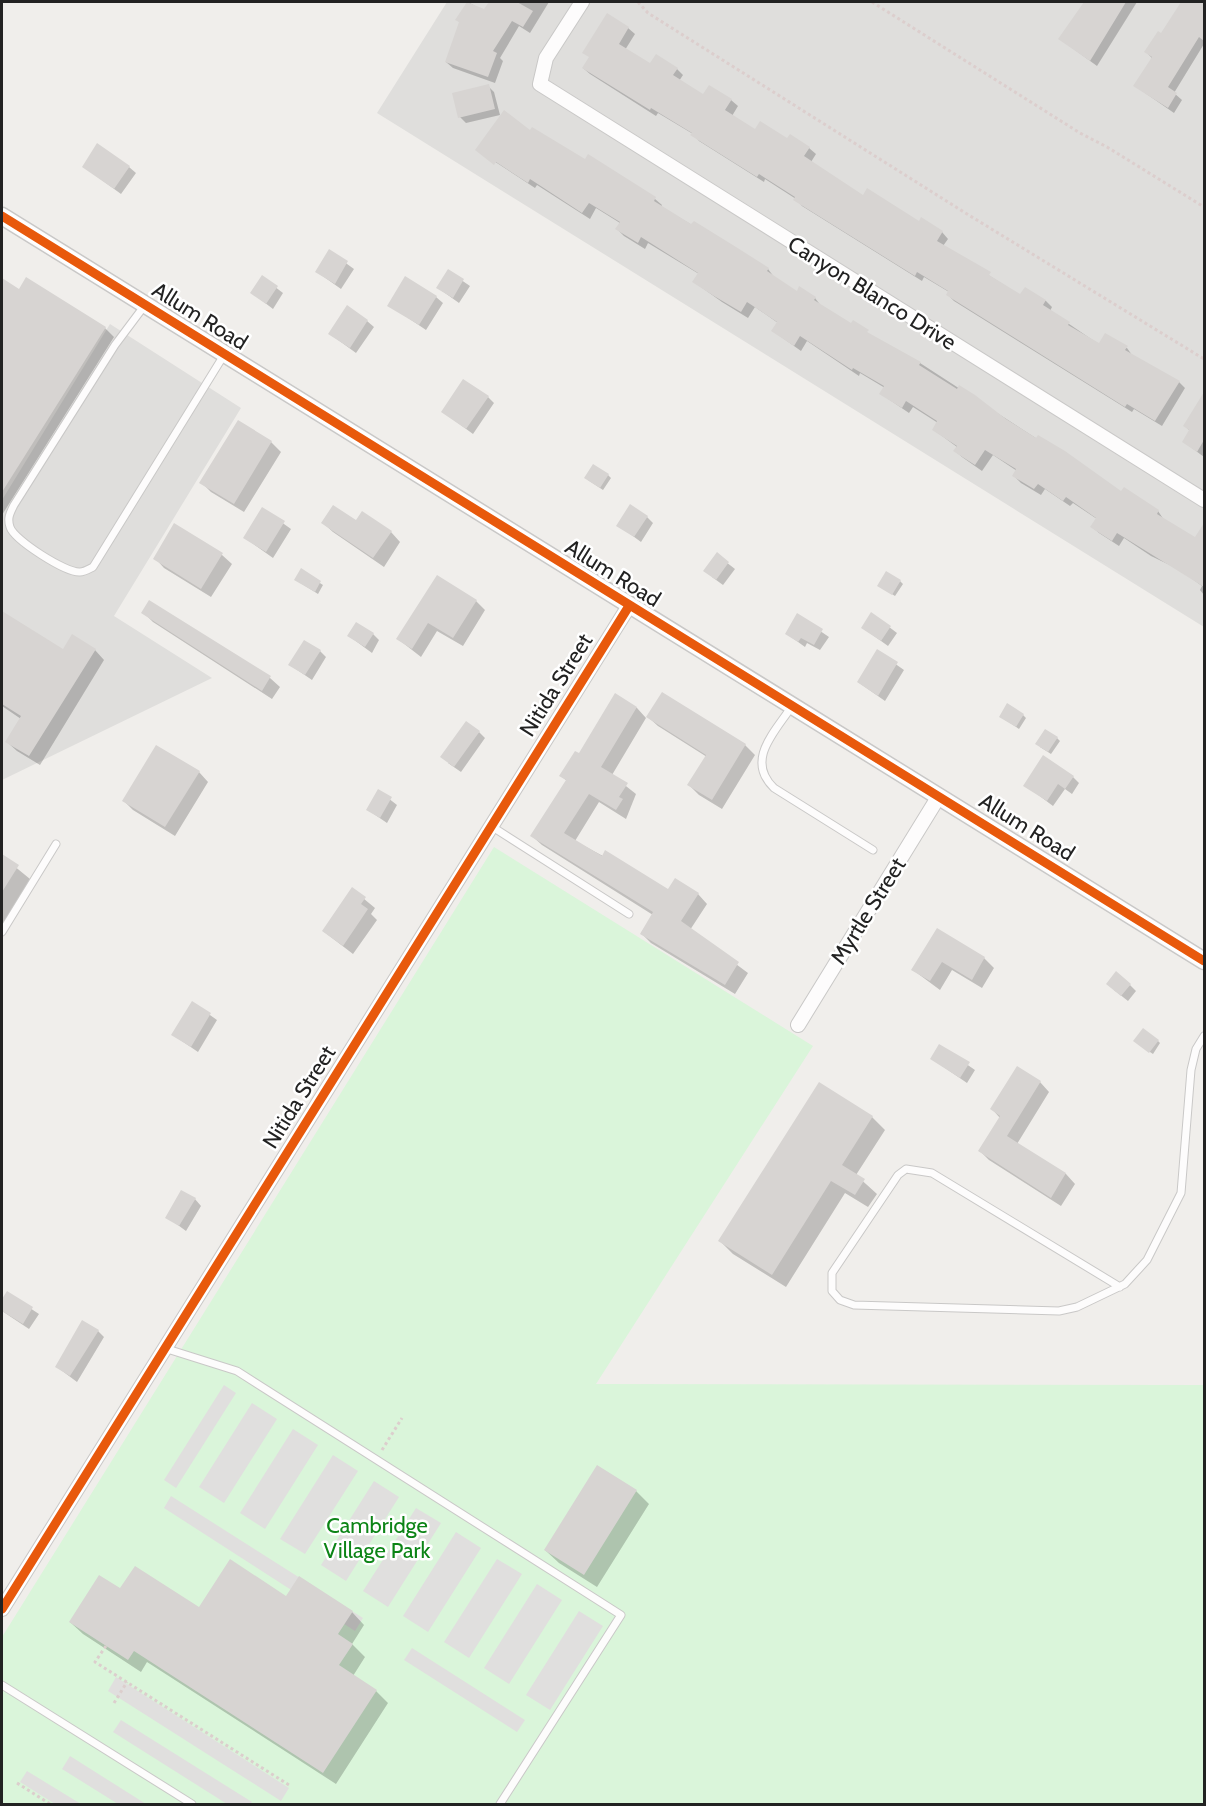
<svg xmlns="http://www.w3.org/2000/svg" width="1206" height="1806" font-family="Cabin,sans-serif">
  <rect width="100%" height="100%" fill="#f0eeeb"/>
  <path fill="#dfdedc" d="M447,2H1204V627L377,113Z
    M110,324L241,408L114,616L212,678L2,780V500Z"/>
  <path fill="#daf5da" d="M494,847L813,1046L596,1384L1204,1385V1804H2V1637Z"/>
  <path fill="#e0dfde" d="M224,1385L236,1393L176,1488L164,1480Z
    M252,1403L277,1419L224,1503L199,1487Z
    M293,1429L318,1445L265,1529L240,1513Z
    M333,1455L358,1471L305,1554L280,1539Z
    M374,1481L399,1497L346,1581L321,1565Z
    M171,1496L363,1618L355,1631L164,1508Z
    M416,1508L441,1523L388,1607L363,1591Z
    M456,1532L481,1548L428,1632L403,1616Z
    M497,1559L522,1574L469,1658L444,1642Z
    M537,1584L562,1600L509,1684L484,1668Z
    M579,1611L603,1626L550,1710L526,1695Z
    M412,1648L525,1720L517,1732L404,1660Z
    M116,1677L289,1788L281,1801L108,1691Z
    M121,1720L252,1802L250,1804H227L113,1732Z
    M70,1756L146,1804H118L62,1769Z
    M27,1771L81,1804H55L20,1782Z"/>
  <path fill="#0003" d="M468,2L484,11L491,2H549L530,33L519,26L500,58L503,61L495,83L453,68L446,62L461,23L457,20Z
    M1085,2H1137L1097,66L1060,39Z
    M1188,2H1204V44L1174,93L1182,100L1174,113L1135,86L1153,59L1146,52Z
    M628,28L635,34L625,50L651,65L677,69L683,75L679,81L704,96L731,100L738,106L732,116L756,131L809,148L816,154L811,162L863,198L942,232L948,239L943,246L1021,296L1025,289L1046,301L1052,307L1050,311L1100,345L1127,348L1132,355L1179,382L1185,388L1162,426L1134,409L1132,412L954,301L948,295L949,292L924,277L922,281L802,206L796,199L765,179L764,182L699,141L693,134L658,113L656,116L590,74L583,68Z
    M488,86L494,92L500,115L466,123L460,117Z
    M531,132L585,161L588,156L655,199L662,205L661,207L768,269L774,277L797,293L815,298L821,306L851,325L853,322L874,338L920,363L1122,494L1158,511L1164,520L1195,539L1198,535L1204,539V595L1200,590L1202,586L1180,570L1151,556L1124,538L1119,546L1099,533L1092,527L1097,519L1073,503L1070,506L1045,489L1041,495L1021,483L1014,476L1017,471L993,455L982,471L962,457L955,451L957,447L934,430L938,423L913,407L909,413L881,394L885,388L860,373L859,376L807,341L801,351L773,331L778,323L755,307L748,318L722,302L694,282L699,274L648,243L645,249L624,236L617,229L620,223L596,208L590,219L537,185L535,188L477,150Z
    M84,167H129L136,173L121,194Z
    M329,251L354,269L341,289L317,272Z
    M448,271L470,286L459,303L438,288Z
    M262,277L283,293L273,309L252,293Z
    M2,280L20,291L105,328L114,337L2,515Z
    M436,297L443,303L426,330L389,305Z
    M367,321L374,327L356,353L330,334Z
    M488,397L494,403L473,434L443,412Z
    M1197,407L1204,411V457L1184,442L1190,431L1185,426Z
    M271,442L281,452L244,512L211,492L201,482Z
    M608,475L611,478L603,490L588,480Z
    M263,509L291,529L273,558L245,538Z
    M647,517L653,523L641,542L618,525Z
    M357,522L391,532L400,542L384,567L333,532L323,523Z
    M175,525L222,555L232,564L211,597L164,568L155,558Z
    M717,555L735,569L723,585L712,577Z
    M301,571L323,585L318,594L299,582Z
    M438,577L476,601L485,610L463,646L437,631L421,657L398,639Z
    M900,581L903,584L895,596L882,588Z
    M149,602L270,678L280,687L272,699L153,622L143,612Z
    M2,612L63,651L95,650L104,660L40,765L17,751L7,742L21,719L2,706Z
    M872,614L897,633L888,646L863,628Z
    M798,616L829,637L820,650L807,643L805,647L787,634Z
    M373,634L379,640L372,653L349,636Z
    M320,651L326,657L312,680L290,665Z
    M877,651L904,670L885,701L858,682Z
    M615,695L637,708L646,718L612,775L636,794L626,819L599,802L575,841L668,891L698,894L707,904L690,930L748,973L735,994L651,943L641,933L653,915L542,845L532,836L567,781L561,776L579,755Z
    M1023,715L1026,718L1019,729L1004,719Z
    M648,717L745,745L755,755L722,809L699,795L689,785L707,757L658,726Z
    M479,732L485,738L461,772L448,763Z
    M1057,738L1060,741L1051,754L1040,747Z
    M199,772L208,782L175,836L133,810L124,801Z
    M1073,777L1079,783L1072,794L1065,789L1053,806L1025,785Z
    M379,791L397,805L387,823L368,810Z
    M2,856L30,879L2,925Z
    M352,889L375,908L371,914L377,920L353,954L323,931Z
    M937,930L984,958L994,968L982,988L952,970L940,990L913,970Z
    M1130,985L1136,991L1128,1001L1114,990Z
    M193,1003L217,1020L198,1052L173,1035Z
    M1158,1041L1160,1043L1153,1054L1138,1044Z
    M940,1046L975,1070L967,1083L932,1059Z
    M1040,1082L1049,1092L1017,1144L1066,1174L1075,1184L1061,1206L989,1160L980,1151L1000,1118L992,1109Z
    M872,1117L885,1130L856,1175L877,1194L868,1207L845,1193L786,1287L733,1254L720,1241Z
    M195,1199L201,1206L186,1231L167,1217Z
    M7,1293L39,1314L29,1329L2,1311V1302Z
    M98,1331L104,1337L77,1382L57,1367Z
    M636,1491L649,1504L597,1587L559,1563L545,1550Z
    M120,1590L199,1610L287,1598L352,1612L364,1625L352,1644L365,1657L353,1676L376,1691L388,1703L336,1784L147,1662L141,1672L83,1634L70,1622Z"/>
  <path fill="#d7d4d2" d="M467,2L484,9L489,2H517L533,11L523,27L512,21L493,51L497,53L488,77L445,62L459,22L455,20Z
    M1084,2H1126L1090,61L1058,39Z
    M1181,2H1204V41L1199,37L1168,87L1177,93L1168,108L1133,86L1152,57L1144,52L1158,31L1161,33Z
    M607,13L629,27L619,44L650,63L656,54L678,68L673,75L703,94L709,85L732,99L725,110L755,129L760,121L787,138L790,134L810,147L804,156L863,195L867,188L919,221L921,217L943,231L937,241L991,272L989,275L1020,294L1025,287L1046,300L1043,305L1070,322L1068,325L1099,343L1105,333L1128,346L1125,350L1180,381L1155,421L1127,404L1125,407L946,295L948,291L917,272L915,276L793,200L795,197L759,174L757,177L690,135L692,133L651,108L650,110L582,68L589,57L582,53Z
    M489,84L495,109L458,118L452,93Z
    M504,110L530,130L532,127L585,159L588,154L656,197L654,201L691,224L694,221L736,247L769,268L767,271L797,291L799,286L816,297L814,300L851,323L853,320L869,330L867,332L921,362L919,365L957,389L959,385L975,395L1006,419L1036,438L1038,435L1065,451L1121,491L1124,487L1159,510L1157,514L1195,537L1204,523V587L1117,533L1112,541L1090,527L1096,518L1066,497L1063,501L1038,484L1034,489L1012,476L1016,469L985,450L975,465L953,451L957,446L932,430L937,421L906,401L902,408L879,394L884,386L853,368L852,370L800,336L794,346L771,331L777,322L747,302L741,312L714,296L692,282L698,273L641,237L638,243L615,229L620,222L589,203L582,213L530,179L528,183L496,162L494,165L475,150Z
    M97,143L130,166L114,189L82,167Z
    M329,249L348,261L335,284L315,272Z
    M448,269L464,279L453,298L436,288Z
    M262,275L278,286L266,304L250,293Z
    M405,276L437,296L419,325L387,306Z
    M26,277L106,327L2,492V278L19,289Z
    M347,305L368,320L350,348L328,334Z
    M463,379L489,396L466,429L441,412Z
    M1204,392V440L1197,452L1182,442L1189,430L1183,426Z
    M238,420L272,441L234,504L199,483Z
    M593,464L609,474L600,488L584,478Z
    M630,504L648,516L634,537L616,526Z
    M333,505L356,520L362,511L392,531L373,558L321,523Z
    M262,507L285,521L266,552L243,538Z
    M174,523L223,553L201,589L153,559Z
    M717,552L729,562L716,580L703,571Z
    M301,568L321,581L315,592L294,580Z
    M886,571L901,580L892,595L877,586Z
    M437,575L477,600L453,638L428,623L412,649L396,639Z
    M149,600L271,676L262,691L141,613Z
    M2,611L63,649L72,634L96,649L29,756L5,742L21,716L2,704Z
    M871,612L891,626L881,641L861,628Z
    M797,613L823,629L814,645L801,638L798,642L785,634Z
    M356,622L374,633L365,647L347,636Z
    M304,640L321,650L305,675L288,665Z
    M877,649L898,662L878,696L857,682Z
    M662,692L746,744L712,800L687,785L706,755L646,717Z
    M615,693L637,707L601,767L628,783L619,797L623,799L616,810L589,794L564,833L602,856L605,850L668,889L675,878L699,893L681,921L739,962L725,985L640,934L653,912L530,836L566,780L559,776L575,751L579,753Z
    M1007,703L1024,714L1016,727L999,717Z
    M466,721L480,731L454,767L440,757Z
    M1045,729L1058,737L1048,752L1035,744Z
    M156,745L200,771L165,827L122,801Z
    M1043,755L1074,776L1065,789L1058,784L1047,801L1023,786Z
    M378,789L392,797L380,818L366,810Z
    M2,854L19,865L2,892Z
    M352,887L366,897L361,904L368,909L343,946L322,931Z
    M937,928L985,957L972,980L942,962L930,981L911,970Z
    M1116,971L1131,984L1121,996L1106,984Z
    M192,1001L211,1013L191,1047L171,1035Z
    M1143,1028L1159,1040L1149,1053L1133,1041Z
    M939,1044L970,1062L960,1078L930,1059Z
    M1017,1066L1041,1081L1007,1136L1066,1173L1051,1198L978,1151L1000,1116L990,1109Z
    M819,1082L873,1116L842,1165L865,1179L855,1195L831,1181L772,1275L718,1241Z
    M181,1190L196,1198L179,1226L165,1218Z
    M7,1291L33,1307L23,1324L2,1311V1299Z
    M82,1320L99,1330L70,1376L55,1367Z
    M597,1465L637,1490L584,1575L544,1550Z
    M230,1559L286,1596L299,1576L353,1611L338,1634L353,1644L339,1665L377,1690L323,1773L134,1651L128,1660L69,1622L99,1575L120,1588L135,1566L199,1607Z"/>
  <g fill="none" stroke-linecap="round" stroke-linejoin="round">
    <g stroke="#c9c8c7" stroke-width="9">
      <path id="service" d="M145,305L115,345L14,505C10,513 7,518 10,527C14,540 66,573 80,572C84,572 89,569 93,567L224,355
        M792,706C775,732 745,760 774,788L873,850
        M491,826L629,914
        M2,932L56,844
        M1120,1287L932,1173L906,1169L898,1175L832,1273V1291L840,1300L854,1305L1059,1311L1077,1307L1125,1284L1147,1260L1181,1193L1191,1070L1196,1049L1204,1036
        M164,1348L237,1371L621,1615L500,1804
        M2,1685L192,1804"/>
    </g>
    <g stroke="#c9c8c7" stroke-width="16">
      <path id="minor" d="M582,2L546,58L540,84L1204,500
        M798,1025L939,796
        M2,1609L629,606"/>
    </g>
    <g stroke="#c9c8c7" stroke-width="19">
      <path id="tertiary" d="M2,216L1204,961"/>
    </g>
    <path stroke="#dccecd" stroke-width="3" stroke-dasharray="3 3" stroke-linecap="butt" d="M638,2L648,13L967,214L1204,359
      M872,2L1080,133L1107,147L1204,207
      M382,1450L402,1418
      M106,1646L95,1662L289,1785
      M114,1703L127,1682
      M17,1783L50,1804"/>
    <use href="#service" stroke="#fdfcfc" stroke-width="7"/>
    <use href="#minor" stroke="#fdfcfc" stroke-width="14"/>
    <use href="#tertiary" stroke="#fdfcfc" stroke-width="16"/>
    <g stroke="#fff" stroke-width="13">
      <path id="cycleway" d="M2,216L1204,961
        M2,1609L629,606"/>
    </g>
    <use href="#cycleway" stroke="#e8590c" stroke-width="9"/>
  </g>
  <g text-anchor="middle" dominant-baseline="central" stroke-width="5" stroke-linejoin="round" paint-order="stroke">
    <g font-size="22" fill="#222" stroke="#fff">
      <text transform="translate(872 293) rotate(32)">Canyon Blanco Drive</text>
      <text transform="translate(200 316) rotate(32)">Allum Road</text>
      <text transform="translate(613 573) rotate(32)">Allum Road</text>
      <text transform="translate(556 685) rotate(-58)">Nitida Street</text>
      <text transform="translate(1027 827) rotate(32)">Allum Road</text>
      <text transform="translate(868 911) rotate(-58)">Myrtle Street</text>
      <text transform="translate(299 1097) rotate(-58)">Nitida Street</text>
    </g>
    <g font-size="22" fill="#0c8416" stroke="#fff">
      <text x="377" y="1525">Cambridge<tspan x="377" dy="25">Village Park</tspan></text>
    </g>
  </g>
  <rect width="1206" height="1806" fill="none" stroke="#222222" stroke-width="6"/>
</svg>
